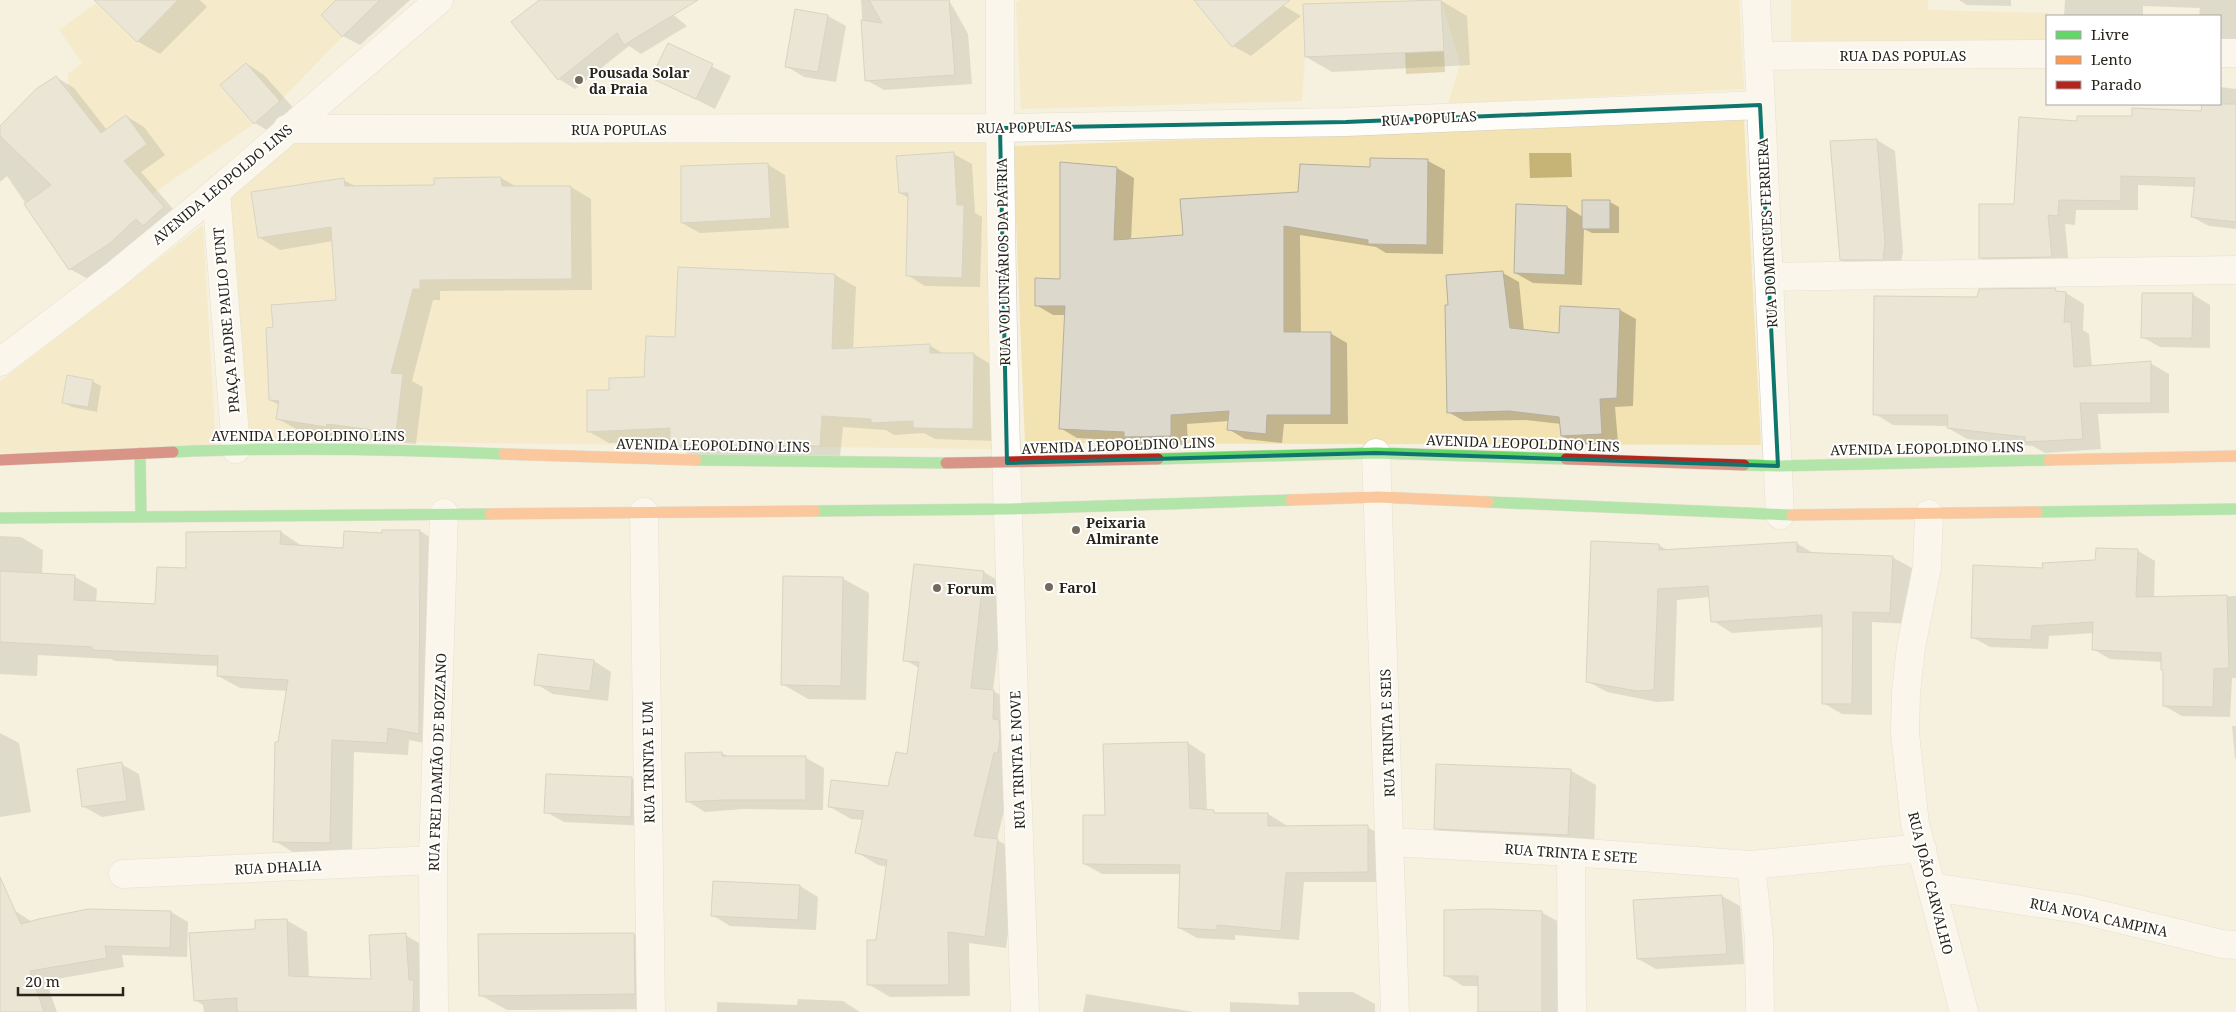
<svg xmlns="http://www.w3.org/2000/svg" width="2236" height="1012" font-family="'Noto Serif',serif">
  <rect width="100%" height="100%" fill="#f5f0df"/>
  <path fill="#f3e3b2" d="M178,0H336L321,15L342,37L280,101L246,63L254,124L152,194L74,99L68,86V74L82,63L59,30L96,3L137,42Z
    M1020,0H1418L1303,4L1305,57L1302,101L1021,109L1016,4Z
    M1441,0H1739L1744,89L1448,104L1460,64Z
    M1791,0H1928V10L2048,13L2049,16H2047V47L1791,41Z
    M1744,120L1761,445L1025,443L1013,146Z
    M292,138H986L994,449L247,440L228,198Z
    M203,225L216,450L0,453V381Z"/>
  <path fill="#c6b477" d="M1444,51L1445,72L1406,74L1405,52Z
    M1529,153H1571L1572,177L1530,178Z"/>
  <path fill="#0003" d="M96,0H200L207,7L160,54L137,41Z
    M338,0H410L360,45L343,36L323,15Z
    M541,0H655L687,26L641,54L629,46L575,89L559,79Z
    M861,0H949L968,34L972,84L884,90L866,80Z
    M1196,0H1237L1219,8L1284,6L1301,16L1251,56L1233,46L1203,9H1211Z
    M1440,0L1467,16L1470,65L1332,72L1306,57Z
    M1959,0H2011V6L1967,5Z
    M2065,0H2236V40L2220,39V16H2199L2200,8L2143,6V16H2064Z
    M828,16L846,26L836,82L804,77L786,66Z
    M669,45L731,76L715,109L653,78Z
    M247,64L264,75L297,112L272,133L255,123Z
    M56,77L74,88L107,130L126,116L144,127L165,155L141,172L181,218L88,279L70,269L7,176L0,182V128Z
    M2220,87L2236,89V229L2209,226L2192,217L2195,187L2138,185V210H2076L2075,225L2065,224L2069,266L1997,267L1980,258L2015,205L2079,122L2202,112L2203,104H2220Z
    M1877,140L1895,151L1903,252L1900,269L1859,270L1841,260Z
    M954,154L972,164L975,213L982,217L980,287L925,286L907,275L909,198L900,193Z
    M1428,161L1445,170L1443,254L1386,253L1376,247L1300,235L1301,333H1330L1347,343L1348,424H1284L1282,443L1245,439L1228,429L1229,421L1187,424L1188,445L1142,446L1133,441L1077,438L1060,428L1066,315H1053L1036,305L1061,280L1117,168L1134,178L1131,240L1184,236L1371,168Z
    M767,164L785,175L789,228L700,233L682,223Z
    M501,178L517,187H571L591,199L592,290L440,291V300H433L412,381L423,387L416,444L347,438L298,430L278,419L279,405L270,400L274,329L338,302L333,241L280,250L260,238L343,180L357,187L435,186Z
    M1583,201L1610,202L1619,207V233H1592L1584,229L1582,285L1533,283L1515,273L1517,206L1567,207L1583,217Z
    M1503,273L1519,282L1524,331L1561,335L1620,310L1636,319L1633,406L1615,407L1618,442L1578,445L1562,436L1561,424L1526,420L1464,421L1448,412Z
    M835,275L856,287L853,350L929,345L944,354H974L995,367L994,441L935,439L924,433L894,435L886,430L843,427L840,457L692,456L671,444V441L609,443L588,431L611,392L645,378L677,338Z
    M2055,290L2066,293L2084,304L2083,330L2089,334L2092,367L2150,363L2169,374V413L2098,414L2101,449L2045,453L2033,446L1967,439L1948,428V426L1893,425L1875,414L1978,298Z
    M2192,294L2210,305V348L2160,347L2142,337Z
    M92,381L101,386L97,412L72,407L63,402Z
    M420,531L441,544L440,746L409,740L408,755L354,752L352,855L296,854L275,841L279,743L287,691L240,688L218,676L219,666L115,661L111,659L38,655L37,676L0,674V536L21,537L43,550L42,575L75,577L97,589L96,603L156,605L187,570L281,532L302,546L344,549L383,534Z
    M1592,542L1659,545L1669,551L1796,543L1815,554L1892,557L1912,568L1910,624L1872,622V715L1842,714L1823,703V627L1732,633L1713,621L1711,597L1677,600L1674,701L1657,702L1607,692L1587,681Z
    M2138,551L2155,561L2154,598L2236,596V678H2232L2230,717L2182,716L2164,706L2165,671L2162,662L2110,659L2093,649L2094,633L2049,636L2048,649L1990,647L1972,637L2044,569L2096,561Z
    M915,565L984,572L1005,585L993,691L1015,703V764L997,840L1019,852L1006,948L969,943L970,996L890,997L868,984L877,941L888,867L878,865L856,852L863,820L851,819L830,807L889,787L908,756L919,668L905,660Z
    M842,578L869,593L866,700L808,699L782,684Z
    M594,661L611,672L608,701L553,694L536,684Z
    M2232,726H2236V759L2235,758Z
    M0,733L19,743L31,812L0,817Z
    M1188,743L1205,754L1207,811L1220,815L1268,814L1286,825V827H1367L1385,837L1386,882H1304L1299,940L1235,935V940L1197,938L1179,928L1181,874H1102L1084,864L1106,816Z
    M722,753L729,757L806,758L824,768L823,810L743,809L705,812L687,801Z
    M121,764L139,774L145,810L102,817L84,807Z
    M1570,770L1596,785L1594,849L1462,843L1435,828Z
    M632,779L650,789L648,826L564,822L546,812Z
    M800,886L818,897L816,930L730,926L712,915Z
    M1722,896L1740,906L1744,964L1656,969L1638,959L1634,901Z
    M14,910L32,922L88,911L171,912L188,922L187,957L122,955L124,967L46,981L57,1012H0V916Z
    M1541,912L1559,922L1565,1012H1480L1479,986H1463L1445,975Z
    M286,920L307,932L309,978L372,980L405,935L426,947L433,1012H204L203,1005L195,1000L256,931Z
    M634,934L660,949L661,1009L507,1010L480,995Z
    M1298,992H1353L1375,1004V1012H1230V1002L1299,1005Z
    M1086,994L1194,1012H1083Z
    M798,999L843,1001L860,1012H717V1002L797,1005Z"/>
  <path fill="#dcd8cb" stroke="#b3afa1" d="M94,0H178L137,42Z
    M336,0H380L342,37L321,15Z
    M539,0H698L624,45L617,33L558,80L511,22Z
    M869,0H949L955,75L865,81L861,20L882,23Z
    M1194,0H1290L1232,47Z
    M1441,0L1444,51L1305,57L1303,4Z
    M795,9L828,15L818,72L785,67Z
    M668,43L713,64L696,99L651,78Z
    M246,63L280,101L254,124L220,85Z
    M56,76L101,133L126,115L147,144L124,161L164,207L143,226L136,219L109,244L69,270L24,204L51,185L0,136V126L36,89Z
    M2202,104H2236V222L2191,217L2195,178L2121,176V201L2059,200L2058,216L2048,215L2052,257L1979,258V204H2014L2019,117L2077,121V116H2132V108L2201,111Z
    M1877,139L1885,242L1883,260H1840L1830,141Z
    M954,152L957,205H964L962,278L906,276L908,193H899L896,156Z
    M1370,158L1428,159L1427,245L1368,244V240L1284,226V332H1331V415H1267L1266,434L1227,430L1229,411L1171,415V436L1124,437V432L1059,429L1065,306H1035V278L1060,279V162L1117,167L1114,240L1183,235L1180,199L1298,192L1300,164L1370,167Z
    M768,163L771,218L681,223V166Z
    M501,177L502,186H571L572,279L420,280V289H413L391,373L403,374L396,433L327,424L326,427L276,419L279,401L269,400L266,328L273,327L271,305L336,300L331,227L258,238L251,192L344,178L345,186L434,185V178Z
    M1582,200H1610V229H1582Z
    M1516,204L1567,206L1565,275L1514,273Z
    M678,267L835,274L832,349L930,344V353H974L973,429L913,428V421L871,423V419L822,416L820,446L670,445V428L587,432V390H609V378L644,377L646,336L675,337Z
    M1503,271L1510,328L1559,333L1560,306L1620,309L1617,398L1600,399L1602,434L1561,436L1559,417L1509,411L1447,413L1445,305H1448L1446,275Z
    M2055,288L2056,291L2066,292L2064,322H2071L2074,367L2151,361V403H2080L2083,439L2025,442V437L1947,428L1948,415H1873L1874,296L1977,297L1979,289Z
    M2142,293H2193L2192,338H2141Z
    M67,375L93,380L88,407L62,403Z
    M382,530H420L419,734L388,728L387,743L332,740L330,843L273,842L275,742H278L288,680L217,676L218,656L92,650V647L0,642V571L75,575L74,600L155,604L157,567L186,568V532L281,531L280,544L343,548L344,531L382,533Z
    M1591,541L1659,544V550L1797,542V552L1893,556L1890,613L1853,612L1852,704H1822V615L1711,622L1708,586L1658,589L1654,690L1637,691L1586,682Z
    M2096,548L2138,549L2136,597L2227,595L2229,668L2214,669L2213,707L2163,706V670H2161V653L2092,650L2093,622L2032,626L2031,640L1971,638L1973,565L2043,568L2042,563L2095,560Z
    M914,564L984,571L971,688L994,690L993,719L999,720L1000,738L998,753H994L974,836L998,839L985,937L948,932L949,985H867V940H876L887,860L855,853L864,811L828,807L831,780L888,786L896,752L907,754L919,662L903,661Z
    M783,576L843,577L841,686L781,685Z
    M538,654L594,660L590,691L534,685Z
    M1188,742L1190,808L1214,810V813H1268V826L1368,825V872L1286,873L1281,931L1217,925V930L1178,928L1180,865L1083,864V815H1105L1103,744Z
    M722,752V756H806V800H724L686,802L685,753Z
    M122,762L127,801L82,807L77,769Z
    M1436,764L1571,769L1568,835L1434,829Z
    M546,774L632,777L631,817L544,813Z
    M0,877L21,924L39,919L88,909L171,911L170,948L105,946L107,958L30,971L44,1012H0Z
    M713,881L800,885L798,920L711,916Z
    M1722,895L1727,954L1637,959L1633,900Z
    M1489,909L1542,911V1012H1478V976H1444V910Z
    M287,919L289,976L371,979L369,935L406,933L409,980H414L413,1012H237V998L194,1001L189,933L255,929V920Z
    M634,933L635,994L479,996L478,934Z"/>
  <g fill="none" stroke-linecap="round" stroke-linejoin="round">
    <g stroke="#d1cdc0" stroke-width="29">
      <path id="street" d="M1000,0C998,337 1014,675 1025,1012
        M1756,0L1780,515
        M2220,53H2236
        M1758,56L2047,54
        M287,129L1000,128L1346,122L1760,105
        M216,192L236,449
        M1769,277L2236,270
        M0,362L115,275L216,192L439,0
        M1376,453L1395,1012
        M644,512L651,1012
        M1929,514L1927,567L1911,647L1906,692L1905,733L1915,824L1964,1012
        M1391,842L1571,852L1751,865L1922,848
        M1571,852L1572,1012
        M1751,865L1759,939L1760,1012
        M123,874L433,860
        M1932,887L2078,909L2222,944L2236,945
        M434,1012L433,860L444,513"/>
    </g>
    <g stroke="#d1cdc0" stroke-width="12">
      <path id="fast" d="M173,452C284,447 394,449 504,454
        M140,453L141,516
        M1158,459L1376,453L1566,459
        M696,460L946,463
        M1744,465L1778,466L2049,460
        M1488,502L1792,515
        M815,511L1009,509L1291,500
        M2037,512L2236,509
        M0,518L490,514"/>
    </g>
    <g stroke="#d1cdc0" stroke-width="12">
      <path id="slow" d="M504,454L696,460
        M2049,460L2236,456
        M1291,500L1378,497L1488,502
        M490,514L815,511
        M1792,515L2037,512"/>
    </g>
    <g stroke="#d1cdc0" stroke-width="12">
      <path id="jam" d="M1566,459L1744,465
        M0,460L173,452
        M946,463L1158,459"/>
    </g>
    <use href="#street" stroke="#fefdfa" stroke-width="28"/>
    <use href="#fast" stroke="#63d668" stroke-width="11"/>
    <use href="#slow" stroke="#ff974d" stroke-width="11"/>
    <use href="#jam" stroke="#b3261e" stroke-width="11"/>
  </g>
  <path d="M0 0H2236V1012H0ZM1760,105L1778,466L1376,453L1007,463L1000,128L1346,122Z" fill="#f5f0df" fill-opacity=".55" fill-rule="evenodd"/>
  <path fill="none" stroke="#0f766e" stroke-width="4" stroke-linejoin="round" d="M1760,105L1778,466L1376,453L1007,463L1000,128L1346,122Z"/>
  <g fill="#706b5e" stroke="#fff" stroke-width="2">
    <circle cx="579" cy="80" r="5"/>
    <circle cx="1076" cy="530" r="5"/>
    <circle cx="1049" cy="587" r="5"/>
    <circle cx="937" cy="588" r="5"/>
  </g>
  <g text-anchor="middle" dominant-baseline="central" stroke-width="4" stroke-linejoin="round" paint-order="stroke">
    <g font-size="14" fill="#282419" stroke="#fff">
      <text x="1903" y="55">RUA DAS POPULAS</text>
      <text transform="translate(1429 118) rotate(-3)">RUA POPULAS</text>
      <text transform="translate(1024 127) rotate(-1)">RUA POPULAS</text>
      <text x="619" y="129">RUA POPULAS</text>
      <text transform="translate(222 184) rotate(-40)">AVENIDA LEOPOLDO LINS</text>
      <text transform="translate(1767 233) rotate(-93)">RUA DOMINGUES FERRIERA</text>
      <text transform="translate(1003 262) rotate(-91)">RUA VOLUNTÁRIOS DA PÁTRIA</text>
      <text transform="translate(226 320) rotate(-95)">PRAÇA PADRE PAULO PUNT</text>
      <text x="308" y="435">AVENIDA LEOPOLDINO LINS</text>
      <text transform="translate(1523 443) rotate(2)">AVENIDA LEOPOLDINO LINS</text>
      <text transform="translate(713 445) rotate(1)">AVENIDA LEOPOLDINO LINS</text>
      <text transform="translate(1118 445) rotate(-2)">AVENIDA LEOPOLDINO LINS</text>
      <text transform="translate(1927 448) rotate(-1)">AVENIDA LEOPOLDINO LINS</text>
      <text transform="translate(1387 733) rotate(-92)">RUA TRINTA E SEIS</text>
      <text transform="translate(1017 760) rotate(-92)">RUA TRINTA E NOVE</text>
      <text transform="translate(437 762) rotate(-88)">RUA FREI DAMIÃO DE BOZZANO</text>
      <text transform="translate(648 762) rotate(-91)">RUA TRINTA E UM</text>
      <text transform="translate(1571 853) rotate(4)">RUA TRINTA E SETE</text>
      <text transform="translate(278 867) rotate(-3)">RUA DHALIA</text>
      <text transform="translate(1931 883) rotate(76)">RUA JOÃO CARVALHO</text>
      <text transform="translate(2099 917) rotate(12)">RUA NOVA CAMPINA</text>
    </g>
    <g font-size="14" font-weight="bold" fill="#282419" stroke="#fff" text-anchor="start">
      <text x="589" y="72">Pousada Solar<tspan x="589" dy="16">da Praia</tspan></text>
      <text x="1086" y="522">Peixaria<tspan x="1086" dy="16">Almirante</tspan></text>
      <text x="1059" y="587">Farol</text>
      <text x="947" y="588">Forum</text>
    </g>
  </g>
  <rect x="2046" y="15" width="175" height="90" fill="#ffffff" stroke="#a9a7a3"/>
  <rect x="2056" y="31" width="25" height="8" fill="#63d668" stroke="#a9a7a3"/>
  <text x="2091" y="40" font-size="15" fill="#282419">Livre</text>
  <rect x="2056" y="56" width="25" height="8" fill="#ff974d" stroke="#a9a7a3"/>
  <text x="2091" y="65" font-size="15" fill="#282419">Lento</text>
  <rect x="2056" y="81" width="25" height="8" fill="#b3261e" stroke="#a9a7a3"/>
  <text x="2091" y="90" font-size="15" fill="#282419">Parado</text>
  <path d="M18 987v8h105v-8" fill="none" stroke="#282419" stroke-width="2.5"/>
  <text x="25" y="987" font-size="15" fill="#282419" stroke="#ffffff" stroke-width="4" paint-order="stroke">20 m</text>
</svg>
